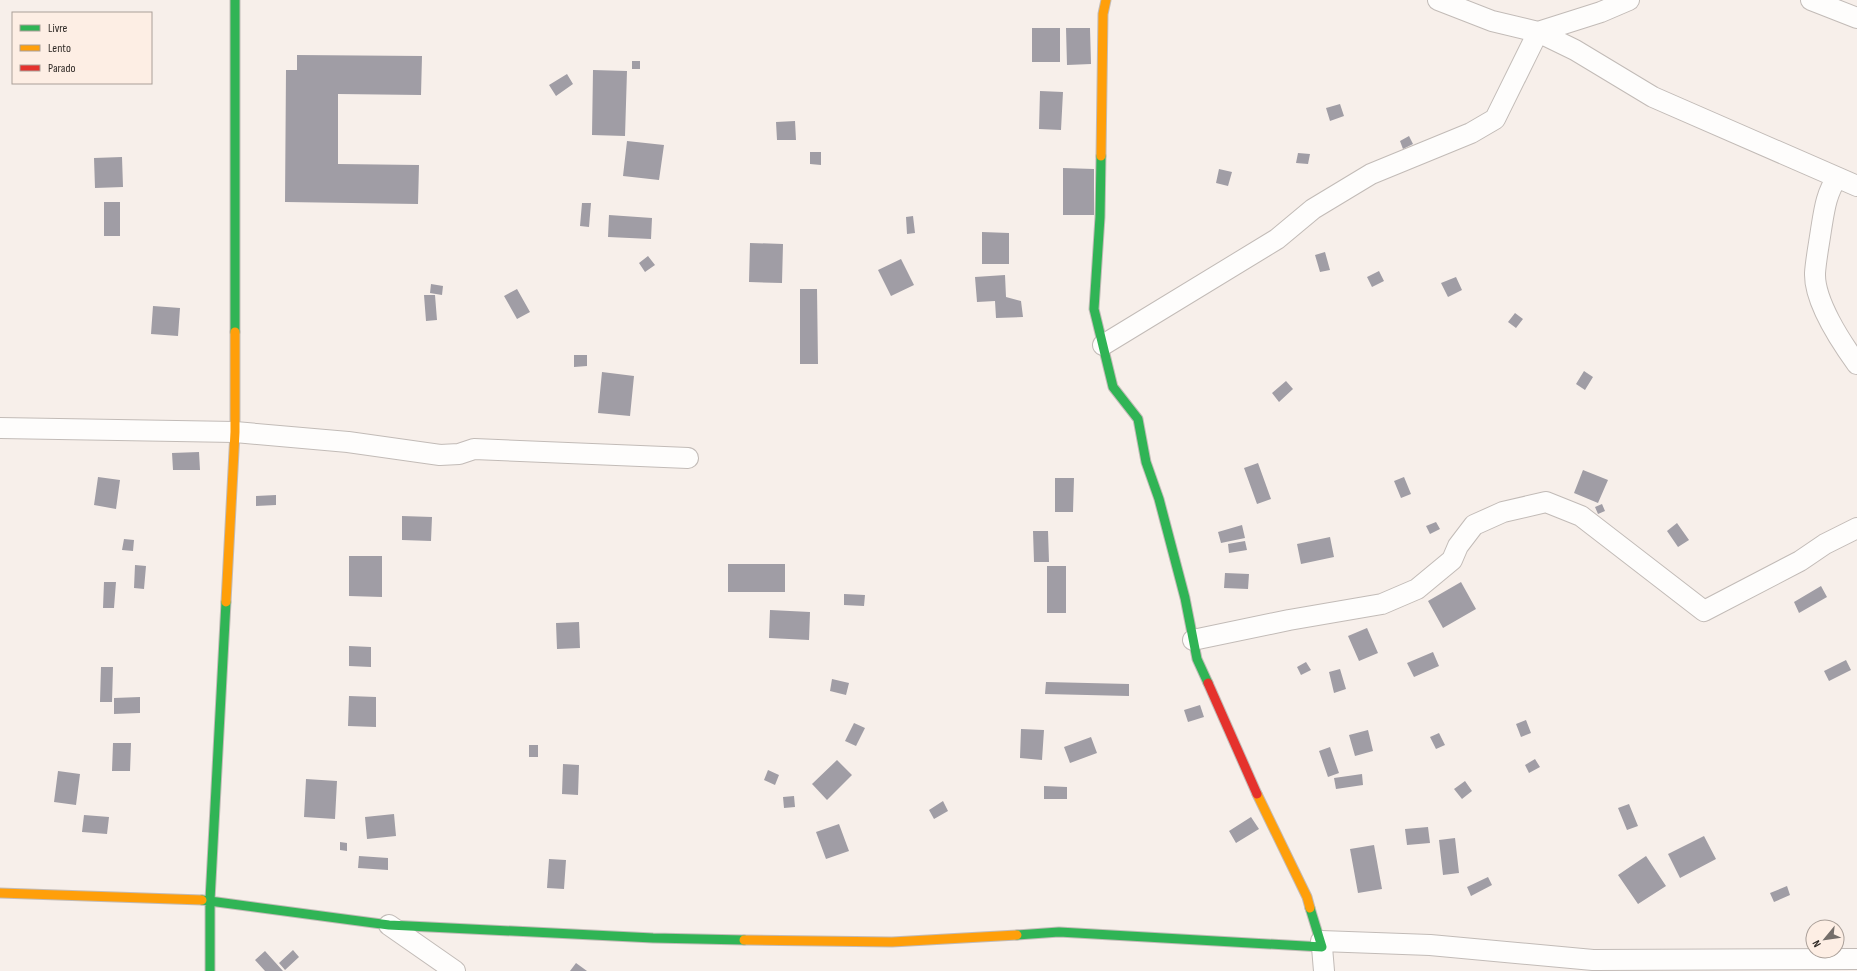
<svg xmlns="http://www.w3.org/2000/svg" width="1857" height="971" font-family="'Sofia Sans Condensed',sans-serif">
  <rect width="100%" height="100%" fill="#f7efea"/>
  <path fill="#a09da5" d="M1032,28H1060V62H1032Z
    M1066,28H1090L1091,64L1067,65Z
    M297,55L422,56L421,95L338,94V164L419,165L418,204L285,202L286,70H297Z
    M632,61H640V69H632Z
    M593,70L627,71L625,136L592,135Z
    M567,74L573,84L556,96L549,85Z
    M1040,91L1063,92L1061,130L1039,129Z
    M1340,104L1344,116L1330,121L1326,108Z
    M795,121L796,140H777L776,122Z
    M1409,136L1413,144L1403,149L1400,141Z
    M627,141L664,145L659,180L623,176Z
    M810,152H821V165L810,164Z
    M1298,153L1310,154L1308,164L1296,163Z
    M122,157L123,187L95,188L94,158Z
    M1063,168L1094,169V215H1063Z
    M1219,169L1232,172L1228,186L1216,183Z
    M104,202H120V236H104Z
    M582,203H591L589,227L580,226Z
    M609,215L652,218L651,239L608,237Z
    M913,216L915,233L907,234L906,217Z
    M982,232L1009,233V264H982Z
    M750,243L783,244L782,283L749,282Z
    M1325,252L1330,270L1320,272L1315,255Z
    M648,256L655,265L645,272L639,263Z
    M901,259L914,285L891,296L878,270Z
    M1379,271L1384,281L1372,287L1367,277Z
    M1005,275L1006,297L1021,301L1023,317L996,318L995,301L977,302L975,277Z
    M1456,277L1462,290L1448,297L1441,283Z
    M431,284L443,286L442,295L430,293Z
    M517,289L530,312L517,319L504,296Z
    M800,289H817L818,364H800Z
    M424,295H435L437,320L426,321Z
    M153,306L180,308L178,336L151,334Z
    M1515,313L1523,319L1516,328L1508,322Z
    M574,355H587V366L574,367Z
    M1584,371L1593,377L1585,390L1576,384Z
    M602,372L634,376L630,416L598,413Z
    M1286,381L1293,389L1279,402L1272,393Z
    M199,452L200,470H173L172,453Z
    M1258,463L1271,499L1257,504L1244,468Z
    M1583,470L1608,480L1598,503L1574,493Z
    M98,477L120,480L116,509L94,505Z
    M1404,477L1411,494L1401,498L1394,481Z
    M1055,478H1074L1073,512H1055Z
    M276,495V505L256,506V496Z
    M1602,504L1605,511L1598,514L1595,507Z
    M402,516L432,517L431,541L402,540Z
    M1436,522L1440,529L1430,534L1426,526Z
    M1677,523L1689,540L1678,547L1667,531Z
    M1242,525L1245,538L1221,543L1218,532Z
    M1033,531H1048L1049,562H1034Z
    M1330,537L1334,557L1301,564L1297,544Z
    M124,539L134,540L133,551L122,550Z
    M1245,541L1247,550L1229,553L1228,544Z
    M349,556H382V597L349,596Z
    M728,564H785V592H728Z
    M135,565L146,566L144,589L134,588Z
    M1047,566H1066V613H1047Z
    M1225,573L1249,574L1248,589L1224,588Z
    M104,582H116L114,608H103Z
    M1461,582L1476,609L1443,628L1428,601Z
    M1821,586L1827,597L1799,613L1794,602Z
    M844,594L865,595L864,606L844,605Z
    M770,610L810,612L809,640L769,638Z
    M579,622L580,648L557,649L556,623Z
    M1367,628L1378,653L1359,661L1348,636Z
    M349,646L371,647V667L349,666Z
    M1433,652L1439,666L1414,677L1407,663Z
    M1846,660L1851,670L1829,681L1824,671Z
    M1306,662L1311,670L1301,675L1297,667Z
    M101,667H113L112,702H100Z
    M1340,669L1346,689L1334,693L1329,672Z
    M832,679L849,683L846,695L830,691Z
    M1046,682L1129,684V696L1045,694Z
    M349,696L376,697V727L348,726Z
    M140,697V713L114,714V698Z
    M1200,705L1204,717L1188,722L1184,710Z
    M1526,720L1531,733L1521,737L1516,724Z
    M854,723L865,728L856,746L845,741Z
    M1021,729L1044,730L1042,760L1020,758Z
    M1368,730L1373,751L1355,756L1349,735Z
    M1439,733L1445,745L1436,749L1430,737Z
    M1091,737L1097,753L1070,763L1064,747Z
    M113,743H131L130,771H112Z
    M529,745H538V757H529Z
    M1330,747L1339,773L1328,777L1319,751Z
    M1535,759L1540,767L1529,773L1525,765Z
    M837,760L852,775L827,800L812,784Z
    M563,764L579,765L578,795L562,794Z
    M768,770L779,775L775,785L764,780Z
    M58,771L80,774L76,805L54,802Z
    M1362,774L1363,785L1336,789L1334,778Z
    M306,779L337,781L335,819L304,817Z
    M1465,781L1472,791L1462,799L1454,789Z
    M1044,786L1067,787V799H1044Z
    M794,796L795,807L784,808L783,797Z
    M943,801L948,811L934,819L929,810Z
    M1629,804L1638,826L1627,830L1618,808Z
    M394,814L396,836L367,839L365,817Z
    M84,815L109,817L107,834L82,832Z
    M1251,817L1259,829L1236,843L1229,831Z
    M839,824L849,851L826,859L816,832Z
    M1428,827L1430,843L1407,845L1405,829Z
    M1704,836L1716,859L1680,878L1668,854Z
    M1455,838L1459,873L1443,875L1439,840Z
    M340,842L347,843V851L340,850Z
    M1374,845L1382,889L1358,893L1350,849Z
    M359,856L388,858V870L358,868Z
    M1646,856L1666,886L1638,904L1618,875Z
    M549,859L566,860L564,889L547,888Z
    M1488,877L1492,885L1471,896L1467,887Z
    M1787,886L1790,895L1774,902L1770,893Z
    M293,950L299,957L285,970L279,963Z
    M265,951L283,971H265L255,960Z
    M576,963L587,971H570Z"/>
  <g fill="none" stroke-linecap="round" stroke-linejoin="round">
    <g stroke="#c2bbb7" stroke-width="22">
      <path id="street" d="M1438,0L1492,21L1538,32L1575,50L1653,97L1857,186
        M1811,0L1857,18
        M1837,178C1826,193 1824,212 1821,230C1819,244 1816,259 1815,273C1814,301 1841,342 1857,364
        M1103,345L1277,239L1313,209L1371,174L1471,133L1495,119L1538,32L1601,12L1629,0
        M0,428L235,432L348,442L440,455L459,454L474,449L688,458
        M1193,640L1289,620L1382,604L1417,589L1452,560L1458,546L1474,525L1503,512L1546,502L1581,516L1704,611L1800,561L1825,544L1857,528
        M389,925L455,971
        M1321,941L1430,945L1593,960L1857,959
        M1322,947L1324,971"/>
    </g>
    <g stroke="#c2bbb7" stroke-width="11">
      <path id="fast" d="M235,0V332
        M1101,156L1100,217L1094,309L1113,387L1138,419L1146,462L1159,499L1185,598L1197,659L1208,683
        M202,900L389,925L653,938L744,940
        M1017,935L1059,932L1322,947L1310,908
        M210,971V900L226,602"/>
    </g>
    <g stroke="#c2bbb7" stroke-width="11">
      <path id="slow" d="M1101,156L1103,14L1106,0
        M226,602L235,432V332
        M1257,794L1307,897L1310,908
        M0,893L202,900
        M744,940L892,942L1017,935"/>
    </g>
    <g stroke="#c2bbb7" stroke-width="11">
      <path id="jam" d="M1208,683L1257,794"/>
    </g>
    <use href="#street" stroke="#fefdfc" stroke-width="20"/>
    <use href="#fast" stroke="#30b455" stroke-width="9"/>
    <use href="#slow" stroke="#ff9f0a" stroke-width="9"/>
    <use href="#jam" stroke="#e5322d" stroke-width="9"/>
  </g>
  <rect x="12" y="12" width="140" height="72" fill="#fdeee4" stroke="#aa9f98"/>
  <rect x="20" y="25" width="20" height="6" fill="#30b455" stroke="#aa9f98"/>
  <text x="48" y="32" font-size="12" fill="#2e2925">Livre</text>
  <rect x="20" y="45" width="20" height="6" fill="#ff9f0a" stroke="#aa9f98"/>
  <text x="48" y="52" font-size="12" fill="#2e2925">Lento</text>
  <rect x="20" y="65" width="20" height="6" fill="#e5322d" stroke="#aa9f98"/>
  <text x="48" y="72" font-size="12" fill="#2e2925">Parado</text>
  <g transform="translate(1825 939) rotate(241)"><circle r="19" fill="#fdeee4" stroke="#aa9f98"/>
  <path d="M0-3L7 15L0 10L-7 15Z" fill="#746e6a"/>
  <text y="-6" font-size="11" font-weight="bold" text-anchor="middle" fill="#2e2925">N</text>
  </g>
</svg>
